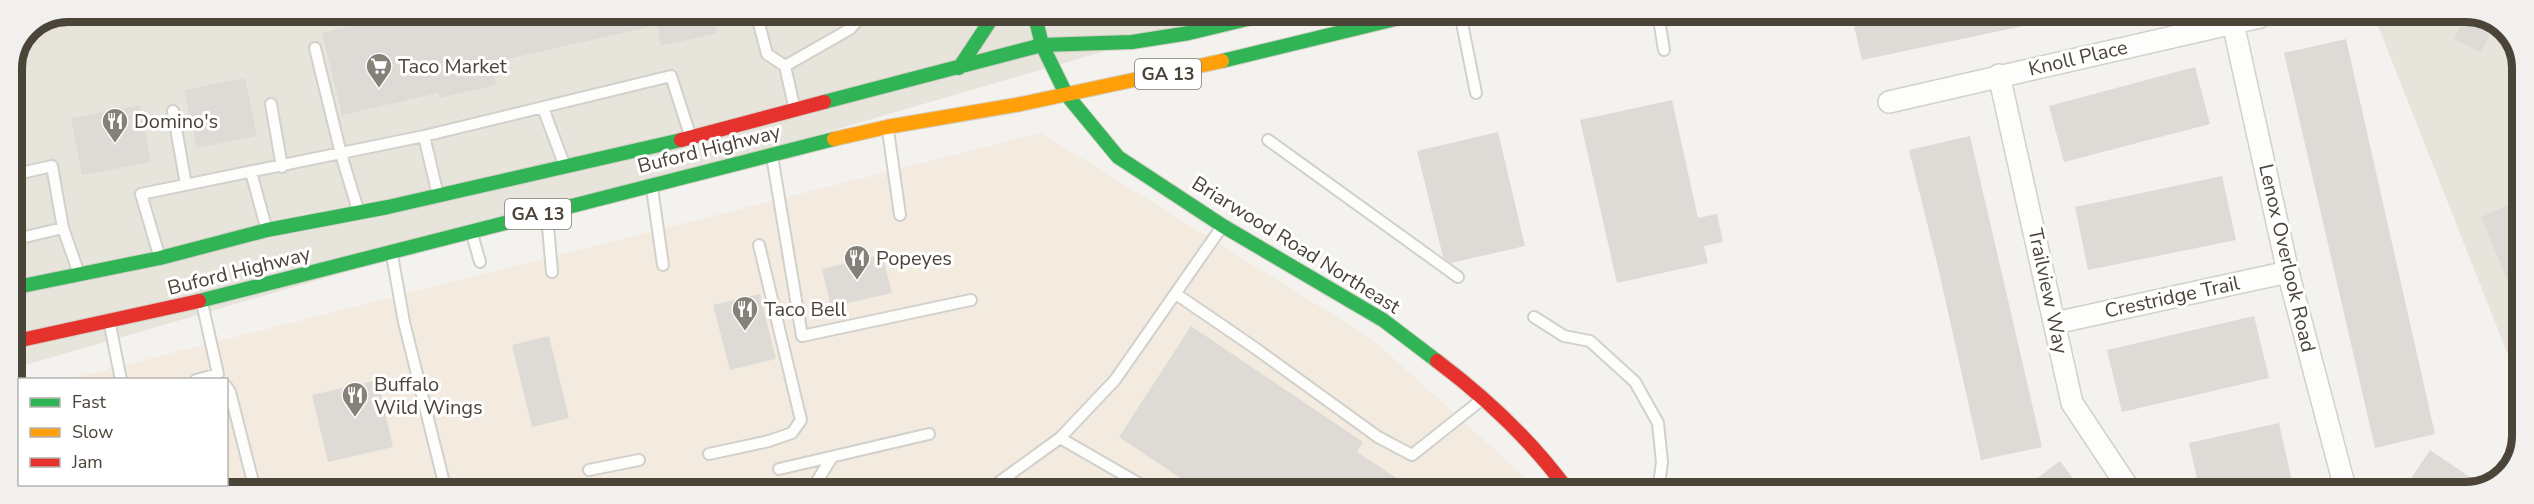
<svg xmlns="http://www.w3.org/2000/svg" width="2534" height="504" font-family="'Nunito Sans',sans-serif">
  <rect width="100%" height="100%" fill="#f4f2ee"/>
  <path fill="#e7e4dc" d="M68,12H1240L12,369V68L29,28Z
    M2373,13H2476L2506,29L2522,61L2521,388Z"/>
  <path fill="#f3ebdf" d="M1041,133L1372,339L1525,477L1533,492L58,491L46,485L226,484V380L69,379Z
    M19,392H20L19,457L12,443V394Z"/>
  <path fill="#dedbd6" d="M438,12H712L717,33L661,46L657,25L491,63L496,85L439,98L438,93L342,115L322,33L405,13L407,19Z
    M1851,13H2041L2042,22L1862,60Z
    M2467,13H2476L2495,23L2481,53L2454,39Z
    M2346,39L2435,434L2375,448L2284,53Z
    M2195,67L2210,124L2064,162L2049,106Z
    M245,78L257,136L197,148L184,90Z
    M1672,100L1698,218L1717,214L1723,242L1704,246L1708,263L1617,283L1580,120Z
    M140,105L151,162L82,175L71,118Z
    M1498,132L1525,246L1451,263L1443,257L1417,151Z
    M1970,136L2042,447L1981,460L1938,267L1909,150Z
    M2222,176L2236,240L2088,270L2075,207Z
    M2521,200V313L2481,217Z
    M882,254L892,293L831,307L822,269Z
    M760,294L776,359L730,370L713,305Z
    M2254,316L2269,378L2122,412L2107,350Z
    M1191,326L1363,442L1357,452L1418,492L1200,491L1119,437Z
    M549,336L569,418L532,427L512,345Z
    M378,380L393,447L328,462L312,395Z
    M2279,423L2293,486L2264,492H2200L2189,443Z
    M2430,450L2483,486L2466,492H2402Z
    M2060,461L2083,492H2019Z"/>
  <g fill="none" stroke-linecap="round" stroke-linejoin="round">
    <g stroke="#d2d0cb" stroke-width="14">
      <path id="lane" d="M756,12L767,54L785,66L794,106
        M1460,13L1476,93
        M1658,13L1664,50
        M315,48L341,154L358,210
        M785,66L850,29L865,12
        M271,104L282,167
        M543,108L564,164
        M173,111L186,185
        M888,130L900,215
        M424,136L437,191
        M1268,140L1458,277
        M772,156L802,336L971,300
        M251,172L266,227
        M12,175L52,166L63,228L78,271
        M652,188L663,265
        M547,215L552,272
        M472,234L480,262
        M12,240L63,228
        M159,255L141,194L424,136L671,76L690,135
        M392,255L404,322L446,491
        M1176,294L1255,348L1378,437L1412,455L1480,401
        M1534,317L1564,336L1590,341L1635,382L1658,423L1662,462L1658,492
        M110,325L121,380
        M196,380L218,374L202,303
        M226,386L230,392L255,490L251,491
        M1060,438L1152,491
        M709,454L769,441L792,433L801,420L759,245
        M779,469L929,434
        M589,470L639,460
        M129,484L131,491
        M168,484L170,491
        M211,484L213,491
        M811,491L832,457
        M987,491L1060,438L1115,380L1221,228"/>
    </g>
    <g stroke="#d2d0cb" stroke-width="24">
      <path id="street" d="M2233,23L2288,272L2346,492
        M1999,75L2072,403L2131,492
        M1889,102L2260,17L2265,13
        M2055,323L2288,272"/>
    </g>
    <g stroke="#d3cfc5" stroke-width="16">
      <path id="fast" d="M1034,12L1042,45L1066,94L1118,157L1223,226L1383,320L1437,361
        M1222,61L1420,13
        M959,68L996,12
        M824,102L1042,45L1132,42L1189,33L1272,13
        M12,288L160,258L267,230L388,207L681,140
        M199,301L834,139"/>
    </g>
    <g stroke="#d3cfc5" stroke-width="16">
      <path id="slow" d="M834,139L887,127L1021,104L1222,61"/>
    </g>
    <g stroke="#d3cfc5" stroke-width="16">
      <path id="jam" d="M681,140L824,102
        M12,342L199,301
        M1437,361C1486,398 1533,442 1569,492"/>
    </g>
    <use href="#lane" stroke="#fdfdfc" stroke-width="10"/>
    <use href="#street" stroke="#fdfdfc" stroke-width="21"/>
    <use href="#fast" stroke="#30b455" stroke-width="14"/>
    <use href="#slow" stroke="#ff9f0a" stroke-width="14"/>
    <use href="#jam" stroke="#e5322d" stroke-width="14"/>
  </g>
  <defs>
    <g id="supermarket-pin" transform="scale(1.35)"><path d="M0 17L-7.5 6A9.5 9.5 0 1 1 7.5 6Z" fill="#868178" stroke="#fff"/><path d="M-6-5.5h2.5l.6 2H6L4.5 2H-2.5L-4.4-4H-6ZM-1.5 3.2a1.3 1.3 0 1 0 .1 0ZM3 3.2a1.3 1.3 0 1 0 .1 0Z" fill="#fff"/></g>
    <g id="restaurant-pin" transform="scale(1.35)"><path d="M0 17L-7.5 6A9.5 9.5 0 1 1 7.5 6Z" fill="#868178" stroke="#fff"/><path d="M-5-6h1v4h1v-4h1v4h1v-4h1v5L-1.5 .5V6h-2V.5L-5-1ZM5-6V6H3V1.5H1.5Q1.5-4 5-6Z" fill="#fff"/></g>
  </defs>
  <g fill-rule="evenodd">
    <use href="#supermarket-pin" x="379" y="66"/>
    <use href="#restaurant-pin" x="115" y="121"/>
    <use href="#restaurant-pin" x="857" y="258"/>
    <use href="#restaurant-pin" x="745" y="309"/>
    <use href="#restaurant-pin" x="355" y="395"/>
  </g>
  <g text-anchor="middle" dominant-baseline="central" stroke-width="6" stroke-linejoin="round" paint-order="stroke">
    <g fill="#fff" stroke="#817c74" stroke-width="1.5">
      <rect x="1135" y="59" width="66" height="30" rx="4.5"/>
      <rect x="505" y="199" width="66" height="30" rx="4.5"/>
    </g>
    <g font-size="18" font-weight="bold" fill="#4b4439">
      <text x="1168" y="74">GA 13</text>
      <text x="538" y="214">GA 13</text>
    </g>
    <g font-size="20" fill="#4b4439" stroke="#fff">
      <text transform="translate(2078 58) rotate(-13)">Knoll Place</text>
      <text transform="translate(709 149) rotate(-14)">Buford Highway</text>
      <text transform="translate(1296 245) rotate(32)">Briarwood Road Northeast</text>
      <text transform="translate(2287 258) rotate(77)">Lenox Overlook Road</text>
      <text transform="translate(239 271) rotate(-14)">Buford Highway</text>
      <text transform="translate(2048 291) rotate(78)">Trailview Way</text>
      <text transform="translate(2172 297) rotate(-12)">Crestridge Trail</text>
    </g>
    <g font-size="20" fill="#4b4439" stroke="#fff" text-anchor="start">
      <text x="398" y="66">Taco Market</text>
      <text x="134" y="121">Domino's</text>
      <text x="876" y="258">Popeyes</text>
      <text x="764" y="309">Taco Bell</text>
      <text x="374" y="384">Buffalo<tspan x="374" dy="23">Wild Wings</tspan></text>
    </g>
  </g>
  <path d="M0 0H2534V504H0ZM68 22H2466A46 46 0 0 1 2512 68V436A46 46 0 0 1 2466 482H68A46 46 0 0 1 22 436V68A46 46 0 0 1 68 22Z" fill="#f1f0ef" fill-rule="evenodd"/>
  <path fill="none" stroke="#4b4439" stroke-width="8" d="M68 22H2466A46 46 0 0 1 2512 68V436A46 46 0 0 1 2466 482H68A46 46 0 0 1 22 436V68A46 46 0 0 1 68 22Z"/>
  <rect x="18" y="378" width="210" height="108" fill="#ffffff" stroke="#b7b4b0" stroke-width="1.5"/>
  <rect x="30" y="398" width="30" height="9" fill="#30b455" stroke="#b7b4b0" stroke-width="1.5"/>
  <text x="72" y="408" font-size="18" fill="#4b4439">Fast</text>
  <rect x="30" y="428" width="30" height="9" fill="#ff9f0a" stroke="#b7b4b0" stroke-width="1.5"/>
  <text x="72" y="438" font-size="18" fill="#4b4439">Slow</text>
  <rect x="30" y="458" width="30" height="9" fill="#e5322d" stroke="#b7b4b0" stroke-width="1.5"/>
  <text x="72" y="468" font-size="18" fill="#4b4439">Jam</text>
</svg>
